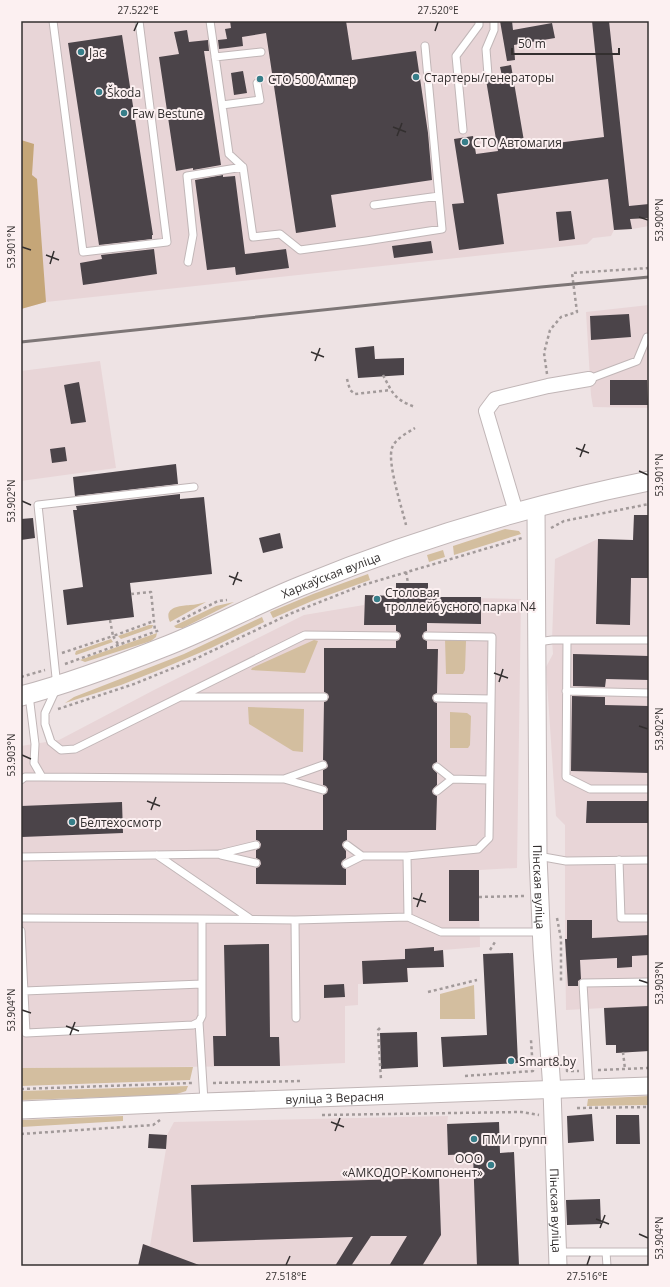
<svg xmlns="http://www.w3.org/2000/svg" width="670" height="1287" font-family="'Open Sans',sans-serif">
  <rect width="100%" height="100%" fill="#eee3e4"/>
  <path fill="#e8d5d7" d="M21,21H649V226L632,229L614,230L611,236L593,238L587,244L46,302L21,309Z
    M649,305V408L593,407L591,395L586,312Z
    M100,361L116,468L21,481V371Z
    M634,515H649V1051L616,1053V1045H606L604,1008L566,1010L565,939V825L556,816L546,667L553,654L552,640L555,559L598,539L633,540Z
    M396,583H428V597L521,599L517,868L479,870L480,947L443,950L444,967L408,968V982L358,984V1005L345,1006V1063L280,1066L21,1068V746L59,740L154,690L304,615L364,605L365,595L395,596Z
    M448,1116L447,1124L499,1122L500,1153L514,1152L519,1266H138L143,1244L150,1246L166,1149L167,1135L174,1122Z"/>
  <path fill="#d3be9f" d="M505,529L519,531L521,534L454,555L453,546Z
    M443,550L445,557L429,562L427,555Z
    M368,574L370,580L312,601L273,618L270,612L313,594Z
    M206,602L170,622C163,607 180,606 190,605C195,605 201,603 206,602Z
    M234,602L183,628H176L174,626L216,606Z
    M262,617L264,622L211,648L159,670L121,685L65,703L74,697L184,654Z
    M149,625H153L152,628L121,639L118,636Z
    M157,633L156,637L151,641L85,662L80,660Z
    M111,639L113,642L76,655L75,654L76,651Z
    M445,639L466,641L465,670L463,674H446Z
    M314,640L318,641L305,673L251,670L252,668Z
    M248,707L304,709L303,752L293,751L249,724Z
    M450,712L467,713L471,716L470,745L468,748H450Z
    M474,985L475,1019H440V994Z
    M193,1067L190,1080L21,1086V1068Z
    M188,1086L186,1091L174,1095L21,1100V1091Z
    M649,1096V1105L587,1106L588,1099Z
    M123,1116V1121L21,1127V1120Z"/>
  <path fill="#c5a678" d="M21,140L34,144L32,175L37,179L46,302L21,309Z"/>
  <path fill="#4b4449" d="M230,21H346L352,60L416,51L428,133L432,180L331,195L336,227L296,233L266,33L242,37L243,46L228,48V46V48L219,49L218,40L227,39L225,29L231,28Z
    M500,21H512L513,30L552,23L555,38L514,45L515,60L507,61Z
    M592,21H609L629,206L649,204V218L630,219L632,229L614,230L608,179L497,194L504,244L459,250L452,204L464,203L454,139L473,136L476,154L498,151L486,80L502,76L500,67L511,65L525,147L604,137Z
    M187,30L189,42L208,40L209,51H204L221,165L193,170V168L176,171L159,57L179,54L174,32Z
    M122,35L153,235H152V239L99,245L68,43Z
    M243,71L247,93L234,95L231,73Z
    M223,175V177L235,176L245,254L286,249L289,268L236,275L235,267L207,270L195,180Z
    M571,211L575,239L559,241L556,212Z
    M431,241L433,253L394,258L392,246Z
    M154,249L157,274L83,285L80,263L102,259L101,255Z
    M629,314L631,337L591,340L590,316Z
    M374,346L375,359L404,358V375L358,378L355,348Z
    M610,380H647L648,405H610Z
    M79,382L86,422L71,424L64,385Z
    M65,447L67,461L52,463L50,449Z
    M176,464L178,484L75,496L73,477Z
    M180,494V499L204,497L212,574L130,583L134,617L67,625L63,590L83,587L73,510H77L76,506Z
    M634,515H649V578H631L630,625L596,624L598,539L633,540Z
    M33,518L35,538L21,540V519Z
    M280,533L283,548L263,553L259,538Z
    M396,583H428V597H481V624L427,623V631L424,632L422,636L423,639L427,641V649H438L437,693L433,695L432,698L434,702L437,703V762L433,764L432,767L433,769L437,773V785L433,789L432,791L433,794L437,796L436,830H347V840L343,842L342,845L343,847L346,851V858L342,861L341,864L343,868L346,869V885L256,884V868L259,867L261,864L260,860L256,858V850L260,848L261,844L259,841L256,840V830H323V795L327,793L328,789L326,786L323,785V770L327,768L328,766L326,761L323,760L324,702L327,701L329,697L328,694L324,692V648H396V641L399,640L401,636L400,633L396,631V625H364L365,595L396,596Z
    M573,654L649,656V680L606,679L605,687L573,686Z
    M572,696L605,697V705L649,706V773L571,771Z
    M587,801H649V823H586Z
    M122,802L123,833L22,837L21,806Z
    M449,870H479V921H449Z
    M567,920H592V938L649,935V955L632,956V967L617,968V958L580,960L581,979L578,981V986H568L565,939H567Z
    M269,944L270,1037H279L280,1066H214L213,1036H226L224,945Z
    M434,947V951L443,950L444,967L407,968L408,982L363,984L362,961L405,959V949Z
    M513,953L518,1063L443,1067L441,1037L487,1035L483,954Z
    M344,984L345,997L324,998V985Z
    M649,1006V1051L616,1053V1045H606L604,1008Z
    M417,1032L418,1067L381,1069L380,1033Z
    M592,1114L594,1141L568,1143L567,1116Z
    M616,1115H639L640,1144H616Z
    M499,1122L500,1153L514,1152L519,1266H477L473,1154L448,1155L447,1124Z
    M149,1134L167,1135L166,1149L148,1148Z
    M439,1178L441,1235L422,1266H389L407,1236H371L351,1266H335L353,1237L193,1242L191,1185Z
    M600,1199L601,1224L567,1225L566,1200Z
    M143,1244L199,1265V1266H138Z"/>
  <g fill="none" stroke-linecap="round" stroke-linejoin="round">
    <g stroke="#c1b6b7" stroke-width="9">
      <path id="service" d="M53,21L83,252L167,242L139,21
        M210,21L229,154L243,167L253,237L280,234L300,250L366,241L442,229L425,46
        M215,57L261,52
        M488,75L486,49L494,30V21
        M222,105L260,100L257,83
        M463,130L456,56L479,25V21
        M374,205L439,196
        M188,262L193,235L187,176L243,167
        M589,379L637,361L647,337H649
        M194,487L38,505L57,687L45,713V724L51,742L61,750L75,749L305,635L396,636
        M567,640L566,777L590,789H649
        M537,642L552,640H649
        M566,691L649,693
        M182,697H324
        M437,698L491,699
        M437,767L452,779
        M42,777L284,779L323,790
        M284,779L323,765
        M21,780L25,777H42L34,763L35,744L29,695
        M437,791L452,779L489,780
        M347,845L362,856
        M157,855L249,918
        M221,855L256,863
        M538,856L566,861L649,860
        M21,857L219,854L256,845
        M619,860L621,918H649
        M346,864L362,856H407
        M408,917L407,856L478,849L489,838L492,637L427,636
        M21,918L202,919V1016L199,1022L193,1025L26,1033L21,931
        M202,919L295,920L408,917L441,932H541
        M295,920L296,1018
        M24,991L202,984
        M199,1022L204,1101
        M589,1088L583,983L649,982
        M557,1252H649
        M606,1252L607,1266"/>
    </g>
    <g stroke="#c1b6b7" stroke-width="16">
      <path id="minor" d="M516,512L486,411L495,399L548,386L589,379"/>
    </g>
    <g stroke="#c1b6b7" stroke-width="19">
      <g id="tertiary">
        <path id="s1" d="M536,507L538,856L542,948L552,1090L558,1266"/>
        <path id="s2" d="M21,1110L204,1102L649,1086"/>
      </g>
    </g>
    <g stroke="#c1b6b7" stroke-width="21">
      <g id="secondary">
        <path id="s3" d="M21,696C71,683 121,664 169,645C214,627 256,604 301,586C413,540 530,505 649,481"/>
      </g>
    </g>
    <path stroke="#a29a9a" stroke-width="2.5" stroke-dasharray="3 3" stroke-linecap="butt" d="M547,374L544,353L550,330L561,317L577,312L572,273L649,268
      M383,375C393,394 394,399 415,407
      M347,379L350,390L355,394L391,390
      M406,525C402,508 387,463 392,448C395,439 407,433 415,428
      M551,528L564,521L649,504
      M406,572L408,583
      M131,594L151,592L155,631
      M110,620L113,636L154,621
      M177,622L218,601L227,600
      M62,653L113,636L118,644
      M65,664L160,630
      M21,677L45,670
      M58,709L134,684L193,660L292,613L363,585L522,538
      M479,897L524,896
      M557,918L561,939V981
      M490,950L495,942
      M428,992L477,980
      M380,1028L378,1030L381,1080
      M623,1052L625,1069
      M567,1069V1071H579
      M598,1070L649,1068
      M465,1076L533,1071L531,1040
      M213,1083L300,1081
      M21,1089L192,1083
      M577,1108L649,1107
      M322,1115L521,1112L539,1115
      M21,1134L153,1125L160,1120"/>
    <use href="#service" stroke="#fff" stroke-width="7"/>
    <use href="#minor" stroke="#fff" stroke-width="14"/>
    <use href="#tertiary" stroke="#fff" stroke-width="17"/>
    <use href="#secondary" stroke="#fff" stroke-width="19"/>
    <path stroke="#7d7676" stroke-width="3" d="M21,342L541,287L649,277"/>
  </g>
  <path fill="none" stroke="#332f2f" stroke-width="1.5" d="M134,31L138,22M435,31L438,22M393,127L406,132M397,136L402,123M639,217L648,220M22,247L31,250M46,255L59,260M50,264L54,251M311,352L324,357M315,361L320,348M576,448L589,453M580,457L585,444M639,471L648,475M22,501L31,505M229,576L242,581M233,585L238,572M494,673L508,678M499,682L503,669M639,726L648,729M22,755L31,759M147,801L160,806M151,810L156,797M413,898L426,902M417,907L422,893M639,980L648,983M22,1010L31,1013M66,1026L79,1031M70,1035L75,1022M331,1122L344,1127M335,1131L340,1118M596,1219L609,1224M600,1228L605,1215M639,1234L648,1238M286,1265L290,1256M587,1265L590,1256"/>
  <g fill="#377e89" stroke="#fcf0f1" stroke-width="1.5">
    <circle cx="81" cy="52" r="4"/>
    <circle cx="416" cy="77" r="4"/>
    <circle cx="260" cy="79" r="4"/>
    <circle cx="99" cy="92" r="4"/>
    <circle cx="124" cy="113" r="4"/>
    <circle cx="465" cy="142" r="4"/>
    <circle cx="377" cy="599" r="4"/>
    <circle cx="72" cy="822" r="4"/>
    <circle cx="511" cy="1061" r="4"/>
    <circle cx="474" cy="1139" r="4"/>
    <circle cx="491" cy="1165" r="4"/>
  </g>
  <g text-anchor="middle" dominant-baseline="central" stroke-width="4" stroke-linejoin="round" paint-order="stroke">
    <g font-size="12" fill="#332f2f" stroke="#fcf0f1" text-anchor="start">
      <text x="89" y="52">Jac</text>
      <text x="424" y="77">Стартеры/генераторы</text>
      <text x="268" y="79">СТО 500 Ампер</text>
      <text x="107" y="92">Škoda</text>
      <text x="132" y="113">Faw Bestune</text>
      <text x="473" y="142">СТО Автомагия</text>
      <text x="385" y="592">Столовая<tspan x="385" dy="14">троллейбусного парка N4</tspan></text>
      <text x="80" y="822">Белтехосмотр</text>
      <text x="519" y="1061">Smart8.by</text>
      <text x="482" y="1139">ПМИ групп</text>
      <text x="483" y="1158" text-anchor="end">ООО<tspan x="483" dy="14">«АМКОДОР-Компонент»</tspan></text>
    </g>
    <g font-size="12" fill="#332f2f" stroke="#fcf0f1">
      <text stroke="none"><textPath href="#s3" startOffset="333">Харкаўская вуліца</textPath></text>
      <text stroke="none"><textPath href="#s1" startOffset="380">Пінская вуліца</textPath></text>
      <text stroke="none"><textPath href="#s2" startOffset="314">вуліца 3 Верасня</textPath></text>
      <text stroke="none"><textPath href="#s1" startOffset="704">Пінская вуліца</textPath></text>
    </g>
  </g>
  <rect width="670" height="1287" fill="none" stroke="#fcf0f1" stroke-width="44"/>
  <path d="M512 48v6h107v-6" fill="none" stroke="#332f2f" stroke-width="2"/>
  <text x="518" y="48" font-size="12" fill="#332f2f" stroke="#fcf0f1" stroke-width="3" paint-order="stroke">50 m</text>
  <rect x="22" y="22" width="626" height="1243" fill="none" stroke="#332f2f" stroke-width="1.5"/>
  <g font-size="10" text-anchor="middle" fill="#332f2f">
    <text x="138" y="14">27.522°E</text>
    <text x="438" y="14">27.520°E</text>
    <text transform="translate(659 220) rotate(-90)" y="4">53.900°N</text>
    <text transform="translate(11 247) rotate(-90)" y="4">53.901°N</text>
    <text transform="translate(659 475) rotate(-90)" y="4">53.901°N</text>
    <text transform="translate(11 501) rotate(-90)" y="4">53.902°N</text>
    <text transform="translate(659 729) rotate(-90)" y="4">53.902°N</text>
    <text transform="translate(11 755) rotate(-90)" y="4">53.903°N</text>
    <text transform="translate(659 983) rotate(-90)" y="4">53.903°N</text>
    <text transform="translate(11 1010) rotate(-90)" y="4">53.904°N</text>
    <text transform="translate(659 1238) rotate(-90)" y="4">53.904°N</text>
    <text x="286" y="1280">27.518°E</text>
    <text x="587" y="1280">27.516°E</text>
  </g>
</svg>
